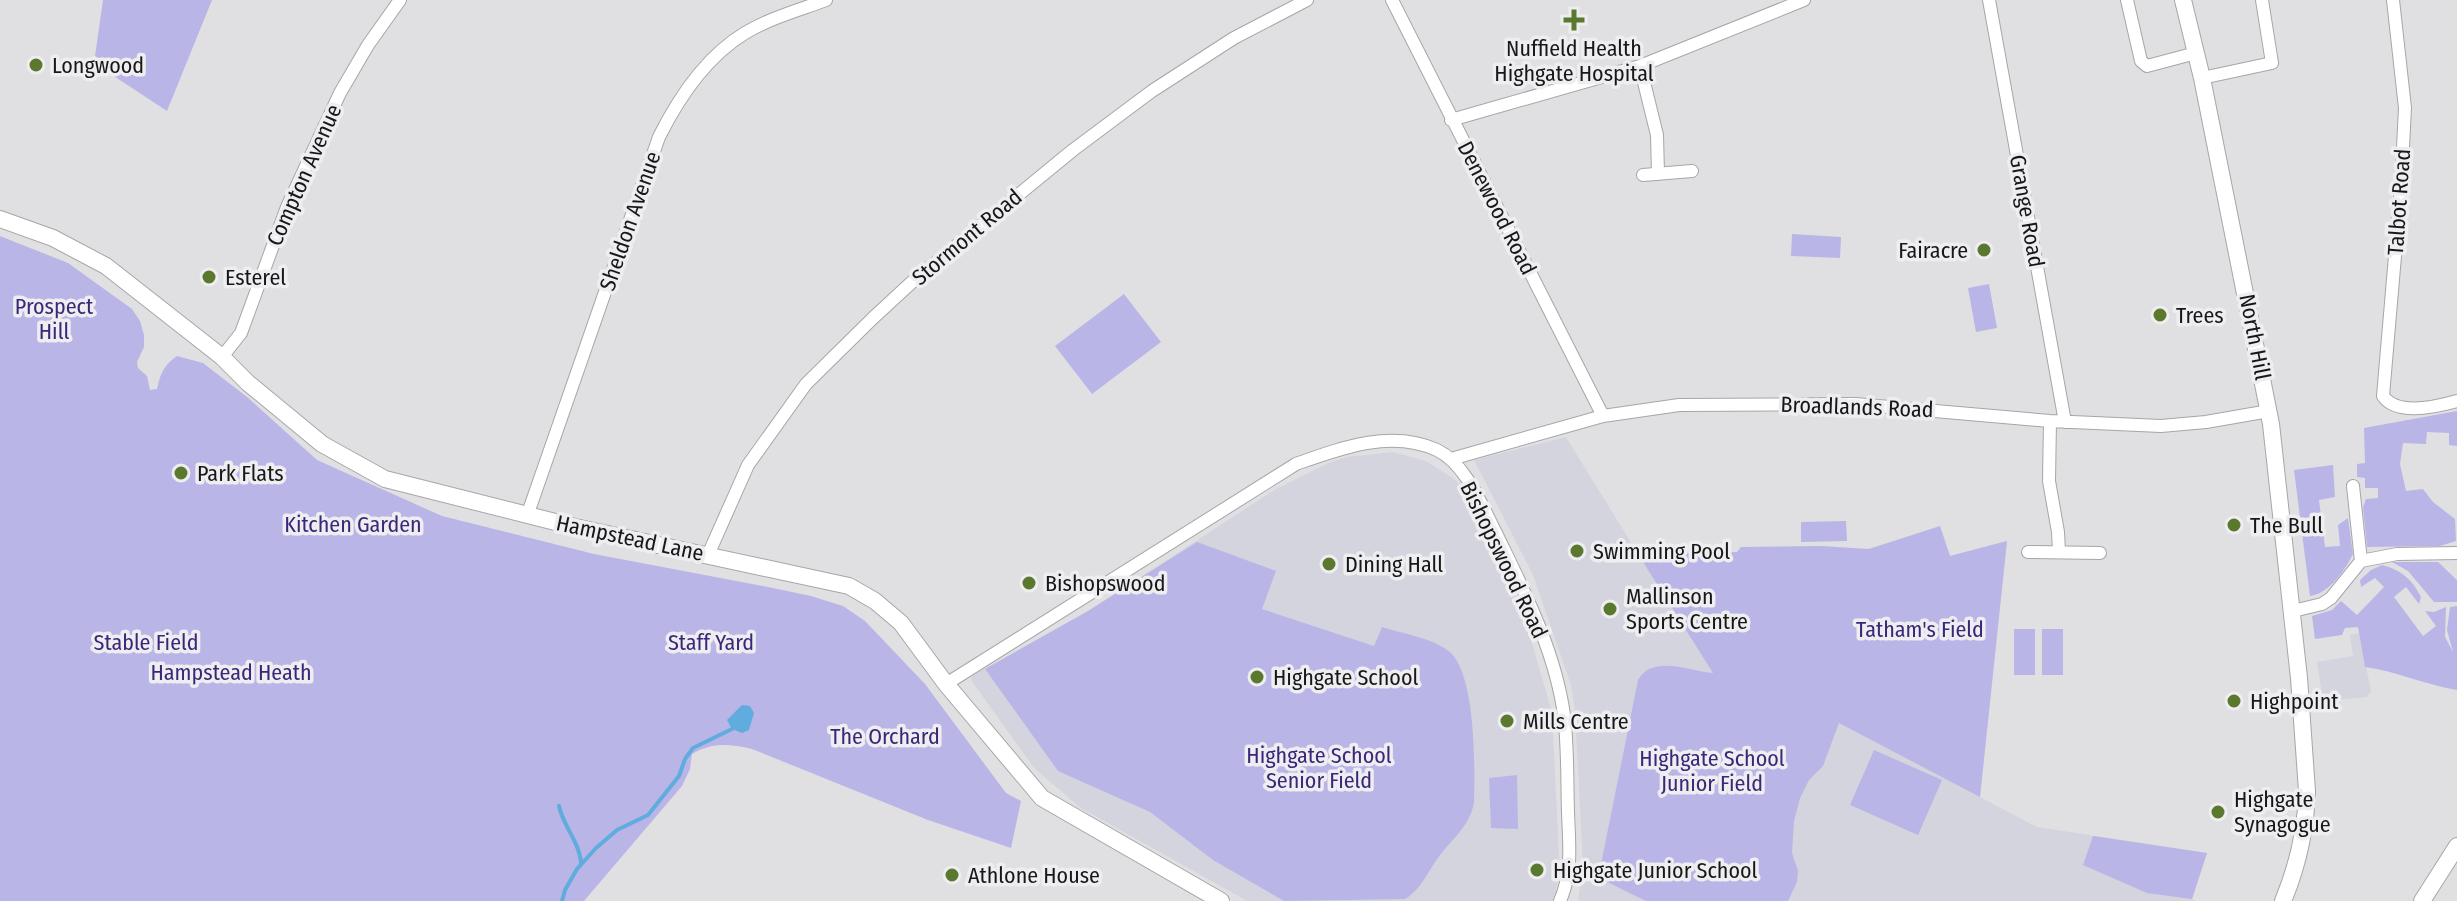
<svg xmlns="http://www.w3.org/2000/svg" width="2457" height="901" font-family="'Fira Sans Condensed',sans-serif">
  <rect width="100%" height="100%" fill="#e0e0e3"/>
  <path fill="#d4d4de" d="M1566,437L1638,554L1864,550L1924,533L1940,526L1950,556L2007,541L1980,797L2037,827L2207,853L2192,899L2196,901H1578L1583,866L1575,711L1571,685L1533,575L1474,460Z
    M1393,452L1426,461L1457,481L1491,541L1522,609L1552,712L1560,874L1553,901H1247L1081,808L1035,769L973,683L971,678L973,675L1088,611L1276,489L1328,463L1347,457Z
    M2359,633L2371,691L2367,697L2323,701L2317,662L2353,656L2350,635Z"/>
  <path fill="#b9b5e7" d="M103,0H212L167,111L94,63Z
    M1792,234L1841,237L1840,258L1791,256Z
    M0,236L68,263L132,309L140,321L144,335V347L137,362L138,368L147,376L150,390L157,389C160,374 164,365 177,356L203,363L247,397L317,460L442,516L594,554L768,587L811,596L843,606L865,621L925,684L1006,793L1021,801L1011,848L928,820L752,749C729,744 713,742 692,754L690,769L682,786L584,901H0Z
    M1989,284L1997,328L1976,332L1968,288Z
    M1124,294L1161,342L1092,394L1055,346Z
    M2457,411V446L2449,445V433L2427,432L2426,444L2403,443L2400,464L2406,491L2423,489L2433,502L2455,519L2456,541L2440,546L2367,547L2363,507L2366,499L2378,498V488H2365V478L2357,477V464L2365,463L2364,428Z
    M2333,465L2335,497L2319,500L2325,547L2340,546L2338,525L2348,518L2353,554C2345,570 2329,594 2310,596L2294,470Z
    M1846,521L1847,541L1801,542V522Z
    M1940,526L1950,556L2007,541L1980,797L1839,723L1823,766L1809,780L1800,798L1794,821L1792,853L1798,871L1797,882L1788,901H1646L1603,880L1599,874L1638,680C1652,654 1690,671 1713,673L1638,554L1737,552L1741,547L1822,546L1869,549Z
    M1197,542L1276,571L1262,609L1374,646L1382,627C1403,634 1434,638 1451,653C1476,678 1475,769 1474,803C1469,827 1454,837 1440,855C1427,872 1423,888 1405,899L1284,901L1213,860L1150,812L1058,771L985,669L1088,611Z
    M2392,562H2438L2457,580V602H2434L2408,571Z
    M2382,565C2401,570 2412,579 2421,597L2419,604L2406,587L2394,597L2423,636L2436,626L2425,611L2434,612L2446,607L2445,637L2453,652L2447,630L2450,607L2457,606V690C2425,685 2396,671 2365,667L2358,627L2345,628L2342,635L2315,639L2312,616L2332,610L2341,601L2357,615L2384,587L2375,578L2361,587L2360,580L2371,570Z
    M2035,629V675H2014V629Z
    M2042,629H2063V675H2042Z
    M1874,750L1942,780L1918,835L1850,805Z
    M1517,775L1518,829L1491,828L1489,778Z
    M2093,836L2207,853L2192,899L2147,893L2083,865Z"/>
  <path fill="#61acde" d="M742,705L750,706L754,713L749,730L742,733L732,729L727,720Z"/>
  <g fill="none" stroke-linecap="round" stroke-linejoin="round">
    <path stroke="#61acde" stroke-width="4" d="M559,806C563,826 580,843 581,863
      M562,901L565,890L577,869L596,848L617,830L648,815L679,776L685,759L693,748L732,729"/>
    <g stroke="#a6a6a8" stroke-width="14">
      <path id="street" d="M1392,0L1603,416
        M1989,0L2065,422
        M2127,0L2141,61L2147,66L2196,53
        M2393,0L2405,108L2401,186L2383,396C2397,416 2436,407 2457,401
        M1640,66L1657,135L1658,174
        M2202,78L2272,63L2262,0
        M1451,120L1640,66L1804,0
        M1643,175L1692,171
        M222,357L241,333L287,207L340,93L368,45L400,0
        M2050,421L2049,481L2058,532L2059,552
        M1451,459L1603,416L1679,405L1855,404L2050,421L2161,426L2206,422L2269,411
        M2353,486L2361,561
        M527,516L659,137C679,97 707,56 745,33C770,18 799,10 826,0
        M2028,552L2100,553
        M708,555L748,465L806,384L873,318L912,282L1073,150L1152,91L1234,38L1307,0
        M2293,611L2322,604L2331,598L2361,561L2397,554L2457,553
        M946,684L1296,464C1341,448 1391,429 1437,450C1466,464 1482,506 1496,533C1524,591 1555,650 1564,715C1568,746 1567,780 1568,812C1569,844 1573,871 1560,901"/>
    </g>
    <g stroke="#a6a6a8" stroke-width="18">
      <path id="secondary" d="M2183,0L2202,78L2271,424L2299,678L2307,791C2306,830 2298,865 2283,901
        M0,219L53,238L106,266L222,357L248,383L322,444L385,479L575,527L849,586L875,601L901,623L946,684L1042,798L1221,901
        M2422,901L2457,846"/>
    </g>
    <use href="#street" stroke="#fff" stroke-width="12"/>
    <use href="#secondary" stroke="#fff" stroke-width="16"/>
  </g>
  <g fill="#5a792f" stroke="#eeedf0" stroke-width="3">
    <path d="M1570 8h8v8h8v8h-8v8h-8v-8h-8v-8h8z"/>
    <circle cx="36" cy="65" r="8"/>
    <circle cx="1984" cy="250" r="8"/>
    <circle cx="209" cy="277" r="8"/>
    <circle cx="2160" cy="315" r="8"/>
    <circle cx="181" cy="473" r="8"/>
    <circle cx="2234" cy="525" r="8"/>
    <circle cx="1577" cy="551" r="8"/>
    <circle cx="1329" cy="564" r="8"/>
    <circle cx="1029" cy="583" r="8"/>
    <circle cx="1610" cy="609" r="8"/>
    <circle cx="1257" cy="677" r="8"/>
    <circle cx="2234" cy="701" r="8"/>
    <circle cx="1507" cy="721" r="8"/>
    <circle cx="2218" cy="812" r="8"/>
    <circle cx="1537" cy="870" r="8"/>
    <circle cx="952" cy="875" r="8"/>
  </g>
  <g text-anchor="middle" dominant-baseline="central" stroke-width="7" stroke-linejoin="round" paint-order="stroke">
    <g font-size="22" fill="#171718" stroke="#eeedf0" text-anchor="start">
      <text x="1574" y="48" text-anchor="middle">Nuffield Health<tspan x="1574" dy="25">Highgate Hospital</tspan></text>
      <text x="52" y="65">Longwood</text>
      <text x="1968" y="250" text-anchor="end">Fairacre</text>
      <text x="225" y="277">Esterel</text>
      <text x="2176" y="315">Trees</text>
      <text x="197" y="473">Park Flats</text>
      <text x="2250" y="525">The Bull</text>
      <text x="1593" y="551">Swimming Pool</text>
      <text x="1345" y="564">Dining Hall</text>
      <text x="1045" y="583">Bishopswood</text>
      <text x="1626" y="596">Mallinson<tspan x="1626" dy="25">Sports Centre</tspan></text>
      <text x="1273" y="677">Highgate School</text>
      <text x="2250" y="701">Highpoint</text>
      <text x="1523" y="721">Mills Centre</text>
      <text x="2234" y="799">Highgate<tspan x="2234" dy="25">Synagogue</tspan></text>
      <text x="1553" y="870">Highgate Junior School</text>
      <text x="968" y="875">Athlone House</text>
    </g>
    <g font-size="22" fill="#171718" stroke="#eeedf0">
      <text transform="translate(304 175) rotate(-66)">Compton Avenue</text>
      <text transform="translate(2399 202) rotate(-86)">Talbot Road</text>
      <text transform="translate(1497 208) rotate(63)">Denewood Road</text>
      <text transform="translate(2027 211) rotate(80)">Grange Road</text>
      <text transform="translate(630 221) rotate(-71)">Sheldon Avenue</text>
      <text transform="translate(967 237) rotate(-40)">Stormont Road</text>
      <text transform="translate(2255 337) rotate(79)">North Hill</text>
      <text transform="translate(1857 407) rotate(2)">Broadlands Road</text>
      <text transform="translate(630 538) rotate(12)">Hampstead Lane</text>
      <text transform="translate(1504 560) rotate(64)">Bishopswood Road</text>
    </g>
    <g font-size="22" fill="#3b267a" stroke="#eeedf0">
      <text x="54" y="306">Prospect<tspan x="54" dy="25">Hill</tspan></text>
      <text x="353" y="524">Kitchen Garden</text>
      <text x="1920" y="629">Tatham's Field</text>
      <text x="146" y="642">Stable Field</text>
      <text x="711" y="642">Staff Yard</text>
      <text x="231" y="672">Hampstead Heath</text>
      <text x="885" y="736">The Orchard</text>
      <text x="1319" y="755">Highgate School<tspan x="1319" dy="25">Senior Field</tspan></text>
      <text x="1712" y="758">Highgate School<tspan x="1712" dy="25">Junior Field</tspan></text>
    </g>
  </g>
</svg>
